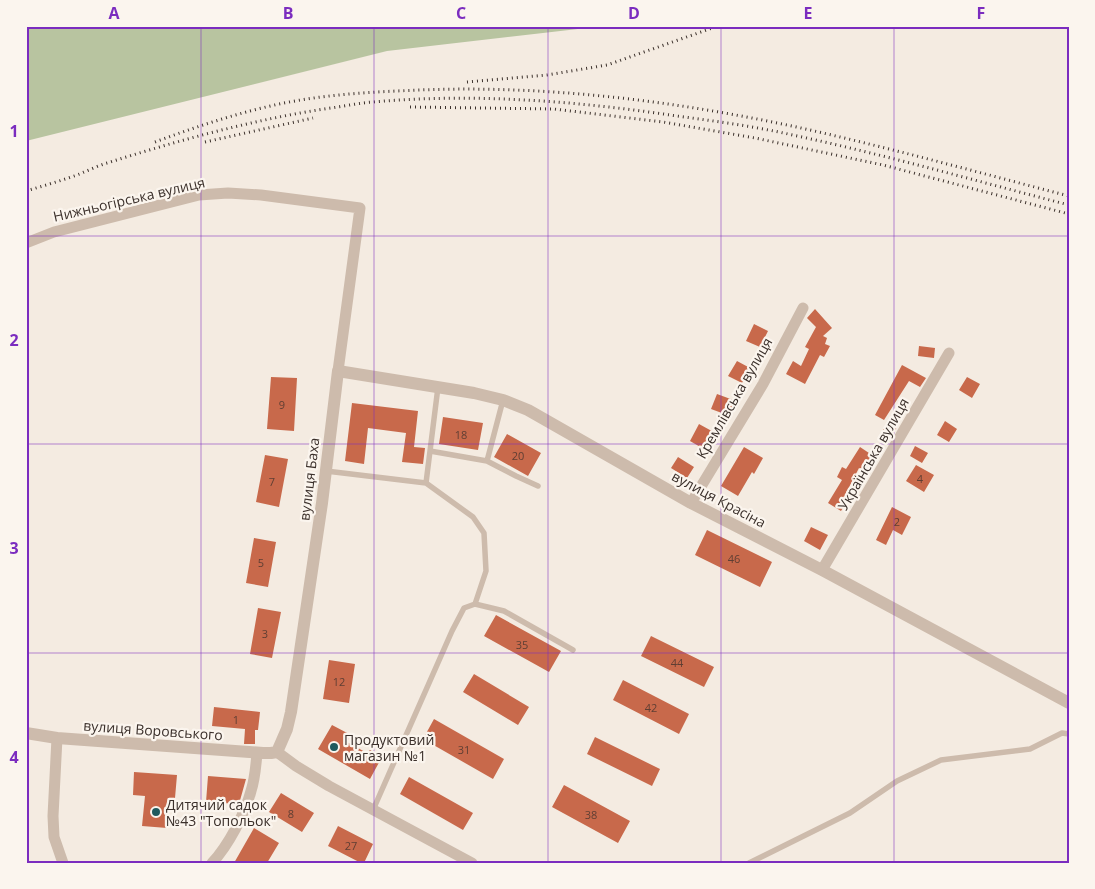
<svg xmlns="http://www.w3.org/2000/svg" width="1095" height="889" font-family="'Open Sans',sans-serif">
  <rect width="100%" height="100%" fill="#f4ebe1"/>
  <path fill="#b8c4a0" d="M26,26H604L387,51L26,141Z"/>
  <path fill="#c8694b" d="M815,309L832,328L823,336L827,338L825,344L830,346L824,357L820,355L805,384L786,374L793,361L801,366L809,349L805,347L816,327L807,318Z
    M754,324L768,331L760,347L746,341Z
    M919,346L935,348L934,358L918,356Z
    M737,361L750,368L742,383L728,376Z
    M902,365L926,378L920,387L909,381L884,420L875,415Z
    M271,377L297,378L294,431L267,429Z
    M967,377L980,384L972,398L959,390Z
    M717,394L736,401L730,416L711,409Z
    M352,403L418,411L414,447L425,448L423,464L402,462L406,433L368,428L364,464L345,461Z
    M443,417L483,423L478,450L439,444Z
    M889,420L898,425L890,439L881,434Z
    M945,421L957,429L949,442L937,435Z
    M699,424L719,435L709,452L690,441Z
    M507,434L541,453L528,476L494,457Z
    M915,446L928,453L922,463L910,456Z
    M744,447L763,458L754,474L752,472L738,496L721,486Z
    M860,447L872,455L863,470L859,468L846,493L850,496L841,511L828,503L842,480L837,477L842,467L846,469Z
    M265,455L288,459L279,507L256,502Z
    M678,457L694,467L687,478L671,468Z
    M916,465L934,475L924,492L906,481Z
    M892,507L911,517L902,535L893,530L886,545L876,540Z
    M811,527L828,535L820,550L804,541Z
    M707,530L772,562L760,587L695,555Z
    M254,538L276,542L268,587L246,583Z
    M258,608L281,612L272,658L250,654Z
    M496,615L561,651L549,672L484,636Z
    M651,636L714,667L704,687L641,656Z
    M329,660L355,664L349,703L323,699Z
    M474,674L529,707L518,725L463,692Z
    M623,680L689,714L679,734L613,700Z
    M214,707L260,712L258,730H255V744H244L245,729L212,726Z
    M434,719L504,759L493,779L423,739Z
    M332,725L351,735L347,742L367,753L370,750L382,757L370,779L318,749Z
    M595,737L660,769L652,786L587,754Z
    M134,772L177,775L175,798H170L167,828L142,826L145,796L133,795Z
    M208,776L246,779L239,804L206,802Z
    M409,777L473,813L463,830L400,794Z
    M564,785L630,821L618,843L552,807Z
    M281,793L314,813L302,832L269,812Z
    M338,826L373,844L364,863H361L328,846Z
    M254,828L279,843L267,863H234Z"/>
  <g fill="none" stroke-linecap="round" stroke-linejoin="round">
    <path stroke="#cdbbac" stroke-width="5.5" d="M430,451L487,461L503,400
      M487,461L516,476L538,486
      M326,471L426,483L438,387
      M426,483L473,517L484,533L486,571L475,604
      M373,810L452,631L464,608L475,604L504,611L573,650
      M749,863L850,813L897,781L941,760L1030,749L1062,733L1069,734"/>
    <path stroke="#cdbbac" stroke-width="11" d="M26,243L54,232L199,195L228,193L261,195L360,208L338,371
      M691,503L763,384L803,308
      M822,570L949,353
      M57,738L53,816L54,837L63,863
      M277,752L296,766L329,786L472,863
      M212,863C228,846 245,814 251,791C255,779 256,765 257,753"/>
    <path stroke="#cdbbac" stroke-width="12" d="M26,733L57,738L263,753H271L277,752L287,729L291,712L322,503L338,371L474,393L503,400L528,410L691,503L822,570L1069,703"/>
    <path stroke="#3b302b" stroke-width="3" stroke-dasharray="1 4" stroke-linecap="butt" d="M467,82L547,75L607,65L718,26
      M410,107L554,109L663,122L755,138L883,165L1069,214
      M155,142C190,129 225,117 262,108C313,95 367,92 420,90C548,85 676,101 801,128C891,148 980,173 1069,196
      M205,142L313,118
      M26,191C43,186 60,181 77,175C87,171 97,166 107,163C180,140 255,119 331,108C345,106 359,103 373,102C474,93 577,101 677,116C714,121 752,126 788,134C883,154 976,181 1069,205"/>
  </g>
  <path fill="none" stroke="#7b2cbf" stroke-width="1" stroke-opacity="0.55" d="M201,26V863M374,26V863M548,26V863M721,26V863M894,26V863M26,236H1069M26,444H1069M26,653H1069"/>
  <g fill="#1f5a5e" stroke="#fbf5ee" stroke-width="2">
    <circle cx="334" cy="747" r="5"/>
    <circle cx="156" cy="812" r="5"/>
  </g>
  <g text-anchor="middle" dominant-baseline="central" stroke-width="4.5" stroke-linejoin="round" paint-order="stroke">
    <g font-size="11" fill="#5e3e33">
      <text x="282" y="404">9</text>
      <text x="461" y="434">18</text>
      <text x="518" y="455">20</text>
      <text x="920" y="478">4</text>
      <text x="272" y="481">7</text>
      <text x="897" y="521">2</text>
      <text x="734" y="558">46</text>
      <text x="261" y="562">5</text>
      <text x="265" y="633">3</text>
      <text x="522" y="644">35</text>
      <text x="677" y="662">44</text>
      <text x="339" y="681">12</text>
      <text x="651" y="707">42</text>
      <text x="236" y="719">1</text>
      <text x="464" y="749">31</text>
      <text x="291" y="813">8</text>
      <text x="591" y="814">38</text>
      <text x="351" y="845">27</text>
    </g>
    <g font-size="14" fill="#3b302b" stroke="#fbf5ee">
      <text transform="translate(129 199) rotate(-13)">Нижньогірська вулиця</text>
      <text transform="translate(734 398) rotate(-60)">Кремлівська вулиця</text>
      <text transform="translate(873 454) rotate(-60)">Українська вулиця</text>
      <text transform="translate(309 479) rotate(-83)">вулиця Баха</text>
      <text transform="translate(719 499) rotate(28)">вулиця Красіна</text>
      <text transform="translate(153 730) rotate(4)">вулиця Воровського</text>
    </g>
    <g font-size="14" fill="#3b302b" stroke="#fbf5ee" text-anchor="start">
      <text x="344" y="739">Продуктовий<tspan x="344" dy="16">магазин №1</tspan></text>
      <text x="166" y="804">Дитячий садок<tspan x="166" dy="16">№43 "Топольок"</tspan></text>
    </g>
  </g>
  <rect width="1095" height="889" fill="none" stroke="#fbf5ee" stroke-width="55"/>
  <rect x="28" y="28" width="1040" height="834" fill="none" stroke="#7b2cbf" stroke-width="2"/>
  <g font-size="16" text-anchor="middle" font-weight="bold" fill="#7b2cbf">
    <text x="114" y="19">A</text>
    <text x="288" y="19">B</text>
    <text x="461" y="19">C</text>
    <text x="634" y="19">D</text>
    <text x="808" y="19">E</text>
    <text x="981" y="19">F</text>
    <text x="14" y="137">1</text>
    <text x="14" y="346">2</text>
    <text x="14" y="554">3</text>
    <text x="14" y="763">4</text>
  </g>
</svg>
